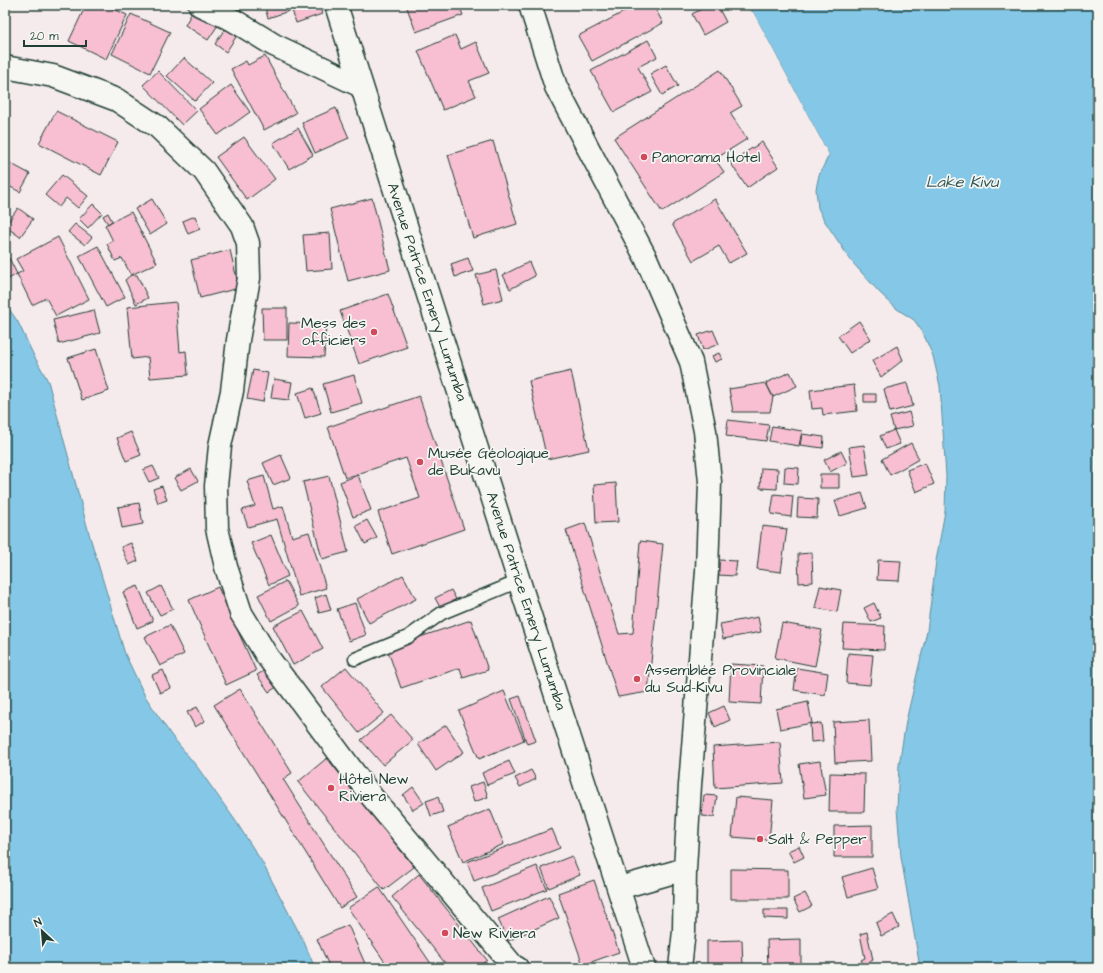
<svg xmlns="http://www.w3.org/2000/svg" width="1103" height="973" font-family="'Architects Daughter',sans-serif">
  <rect width="100%" height="100%" fill="#f6ebec"/>
  <filter id="ink" filterUnits="userSpaceOnUse"><feTurbulence type="fractalNoise" baseFrequency=".025" numOctaves="2"/><feDisplacementMap in="SourceGraphic" scale="8" xChannelSelector="R" yChannelSelector="G"/><feConvolveMatrix kernelMatrix="1 2 1 2 8 2 1 2 1" color-interpolation-filters="sRGB"/></filter>
  <g filter="url(#ink)">
    <path fill="#85c7e6" stroke="#5c909f" d="M743,5H1098V968H920L901,857L897,809L899,765L906,721L927,631L936,561L945,511L946,476L940,386L933,356L922,331L914,320L897,309L880,293L852,262L824,220L818,208L816,189L819,175L829,155L753,12Z
      M5,303L18,322L33,354L48,381L90,537L125,654L145,696L171,735L198,768L235,820L262,862L304,942L315,968H5Z"/>
    <path fill="#f6ebec" d="M753,12L829,155L827,156L751,13Z"/>
    <path fill="#f8bfd3" stroke="#1f3d34" d="M86,5H105L127,15L106,59L69,41Z
      M264,5H319L322,14L296,23L292,10L268,18Z
      M406,5H459L463,15L416,32Z
      M637,5H653L663,23L592,61L578,36Z
      M709,5H717L726,22L703,35L692,14Z
      M195,7L220,22L208,40L185,25Z
      M131,14L170,32L150,73L112,54Z
      M230,21L242,28L226,52L215,44Z
      M455,35L461,49L476,42L489,73L469,81L476,96L443,110L418,51Z
      M648,40L657,57L638,67L652,92L614,112L591,71Z
      M265,56L296,113L264,130L231,69L246,61L248,65Z
      M184,58L212,83L195,101L167,76Z
      M666,65L678,86L662,95L650,74Z
      M720,70L742,106L730,113L747,139L715,159L724,172L662,212L614,138Z
      M158,71L197,111L182,125L143,85Z
      M231,85L250,112L218,135L199,109Z
      M336,108L349,138L315,153L302,123Z
      M56,111L118,142L101,175L39,143Z
      M298,128L313,155L289,169L273,143Z
      M244,137L275,179L247,200L216,157Z
      M493,141L517,224L473,238L448,155Z
      M762,142L778,167L747,188L730,162Z
      M6,161L30,174L20,192L5,184Z
      M62,175L88,196L78,208L66,198L59,207L45,195Z
      M372,198L390,270L348,281L330,209Z
      M152,199L167,224L150,235L135,209Z
      M715,199L747,253L729,263L719,246L693,261L672,224Z
      M93,204L102,213L88,228L79,219Z
      M18,208L33,219L20,237L5,226Z
      M131,212L157,263L131,275L122,258L115,261L107,244L113,241L105,225Z
      M108,213L112,221L108,224L103,216Z
      M195,216L200,229L188,234L183,221Z
      M75,224L92,237L85,245L68,232Z
      M330,233L332,269L306,271L303,235Z
      M58,237L89,299L56,316L46,298L32,305L17,274L23,271L16,259Z
      M98,246L125,297L106,307L79,256Z
      M230,250L239,288L200,298L191,260Z
      M9,258L17,274L5,281V260Z
      M468,258L473,271L455,277L451,264Z
      M529,262L535,276L510,289L503,275Z
      M496,270L503,299L484,304L476,275Z
      M131,275H137L148,298L136,304L125,280Z
      M388,294L407,347L359,364L340,311Z
      M176,302L180,352L186,351L188,375L150,378L148,357L132,359L127,307Z
      M262,308H287V340H263Z
      M94,310L100,333L59,344L53,320Z
      M859,321L871,339L850,353L838,336Z
      M289,323L326,324L324,357L288,356Z
      M713,330L719,344L703,350L698,335Z
      M897,346L903,360L881,377L872,361Z
      M96,349L109,391L82,400L68,358Z
      M719,353L722,359L715,362L712,356Z
      M253,370L268,373L263,402L247,399Z
      M571,371L589,450L547,459L529,381Z
      M790,372L797,386L773,397L766,383Z
      M354,375L362,403L331,412L323,384Z
      M274,379L292,382L289,400L271,398Z
      M766,383L773,397L770,412H733L729,389Z
      M907,383L913,406L890,412L884,389Z
      M854,385L857,411L823,415L822,408L812,409L810,390Z
      M313,388L321,413L305,418L297,393Z
      M864,394H876V402H864Z
      M419,396L464,529L392,554L378,512L420,498L406,458L345,478L328,427Z
      M909,412L913,426L894,430L890,417Z
      M728,420L769,425L766,441L726,436Z
      M772,426L802,431L799,446L769,441Z
      M894,430L900,444L886,449L880,436Z
      M131,432L141,455L126,461L117,438Z
      M802,434L824,437L823,448L800,445Z
      M911,443L919,459L890,475L882,459Z
      M864,445L869,475L854,477L849,447Z
      M841,451L847,463L830,472L824,460Z
      M281,455L291,478L273,485L263,463Z
      M925,463L934,484L916,492L907,470Z
      M153,466L159,478L149,482L143,470Z
      M785,467L799,468L798,484L784,483Z
      M761,468L778,469L777,489L760,488Z
      M191,469L198,481L181,490L174,478Z
      M820,474H839V488H820Z
      M358,475L371,510L353,517L340,482Z
      M264,476L273,509L283,506L292,537L309,532L326,588L299,596L277,519L248,527L242,510L255,506L247,481Z
      M329,476L348,552L322,559L303,482Z
      M616,483L618,522L596,523L594,485Z
      M162,486L167,500L158,503L153,489Z
      M862,493L867,508L840,516L835,501Z
      M774,494L793,496L791,517L771,514Z
      M798,498L818,499L817,518L797,517Z
      M139,503L143,524L122,528L118,507Z
      M367,520L377,538L365,544L356,526Z
      M585,523L619,634L633,633L640,541L663,544L648,692L618,697L566,530Z
      M762,526L787,529L781,572L757,569Z
      M271,535L288,576L269,585L251,543Z
      M131,543L138,561L129,565L121,547Z
      M812,553L813,582L799,583L798,554Z
      M719,560L737,561L735,576L718,575Z
      M878,560L901,561L899,581L877,580Z
      M403,575L416,599L369,623L357,599Z
      M286,581L299,606L271,621L258,595Z
      M138,586L153,621L137,628L123,592Z
      M161,586L173,609L160,615L148,593Z
      M820,586L841,590L837,612L815,608Z
      M218,587L256,671L226,685L189,600Z
      M451,590L458,603L442,611L435,598Z
      M326,594L331,610L319,613L315,598Z
      M355,603L366,635L349,641L337,609Z
      M874,603L881,618L871,622L864,608Z
      M303,611L323,649L293,665L273,626Z
      M758,617L761,632L723,639L720,624Z
      M471,620L488,670L463,678L460,668L401,688L387,648Z
      M782,623L822,630L815,666L775,658Z
      M844,624L885,626L884,650L842,648Z
      M170,625L184,654L160,666L145,637Z
      M848,653L873,655L870,685L846,683Z
      M731,664L763,666L761,704L729,702Z
      M346,667L384,713L359,733L322,687Z
      M797,668L828,673L825,695L794,690Z
      M267,669L278,686L269,692L257,675Z
      M163,670L171,688L160,693L152,675Z
      M240,689L292,773L283,779L357,897L340,908L214,705Z
      M504,691L524,740L479,759L459,711Z
      M520,696L536,741L527,744L511,699Z
      M808,702L812,723L780,729L776,709Z
      M724,706L730,720L715,727L709,713Z
      M197,707L205,721L195,727L187,712Z
      M391,715L413,740L383,765L361,740Z
      M869,720L871,761L835,763L833,722Z
      M821,723L823,741L811,742L810,724Z
      M446,725L464,752L436,771L418,744Z
      M780,742L783,783L715,788L713,747Z
      M327,758L414,867L384,890L298,782Z
      M509,761L515,774L487,785L482,773Z
      M820,761L826,795L804,798L799,764Z
      M531,770L536,779L520,787L515,778Z
      M830,773L865,774L864,812H829Z
      M483,782L488,797L474,802L469,787Z
      M413,787L424,803L413,810L403,795Z
      M704,795L717,796L714,817L702,816Z
      M438,797L443,812L431,816L426,801Z
      M736,797L773,800L769,840L732,837Z
      M490,809L504,844L463,862L448,827Z
      M872,825V857H834V826Z
      M552,829L560,848L474,881L467,862Z
      M799,846L804,857L794,862L788,851Z
      M572,856L580,875L549,888L541,868Z
      M537,866L547,889L491,911L482,888Z
      M872,868L878,889L848,897L842,877Z
      M731,869L788,870V899H731Z
      M419,874L487,960L477,968H449L392,897Z
      M594,880L619,952L583,965L558,893Z
      M379,887L434,968H389L348,908Z
      M805,893L812,906L800,912L793,899Z
      M549,896L559,918L508,941L498,919Z
      M764,910H788V919L764,918Z
      M893,914L899,927L881,936L876,923Z
      M348,925L367,968H330L317,939Z
      M867,932L873,960L864,965L861,960L865,958L860,934Z
      M801,939V968H768L767,940Z
      M742,940L743,968H707V941Z
      M484,964L489,968H481Z"/>
    <g fill="none" stroke-linecap="round" stroke-linejoin="round">
      <g stroke="#1f3d34" stroke-width="15">
        <path id="service" d="M355,659L408,637L442,613L519,581"/>
      </g>
      <g stroke="#1f3d34" stroke-width="25">
        <path id="minor" d="M200,5L233,20L274,45L361,86
          M530,5L556,87L646,258L691,362L705,431L710,482L707,571L690,785L685,869L684,931L680,968
          M5,67L53,76L117,100L158,127L204,171L242,226L248,243L249,278L238,340L232,391L220,446L216,486L217,528L226,567L241,613L267,656L372,797L513,966L517,968
          M619,888L685,869"/>
      </g>
      <g stroke="#1f3d34" stroke-width="25">
        <path id="tertiary" d="M336,5L519,581L644,968"/>
      </g>
      <use href="#service" stroke="#f6f6f2" stroke-width="12"/>
      <use href="#minor" stroke="#f6f6f2" stroke-width="22"/>
      <use href="#tertiary" stroke="#f6f6f2" stroke-width="22"/>
    </g>
  </g>
  <g fill="#d1495b" stroke="#f6f6f2" stroke-width="1.5">
    <circle cx="644" cy="157" r="4"/>
    <circle cx="374" cy="332" r="4"/>
    <circle cx="420" cy="462" r="4"/>
    <circle cx="637" cy="679" r="4"/>
    <circle cx="331" cy="788" r="4"/>
    <circle cx="760" cy="839" r="4"/>
    <circle cx="445" cy="933" r="4"/>
  </g>
  <g text-anchor="middle" dominant-baseline="central" stroke-width="3.5" stroke-linejoin="round" paint-order="stroke">
    <g font-size="15" fill="#1f3d34" stroke="#f6f6f2" text-anchor="start">
      <text x="652" y="157">Panorama Hotel</text>
      <text x="366" y="323" text-anchor="end">Mess des<tspan x="366" dy="17">officiers</tspan></text>
      <text x="428" y="453">Musée Géologique<tspan x="428" dy="17">de Bukavu</tspan></text>
      <text x="645" y="670">Assemblée Provinciale<tspan x="645" dy="17">du Sud-Kivu</tspan></text>
      <text x="339" y="779">Hôtel New<tspan x="339" dy="17">Riviera</tspan></text>
      <text x="768" y="839">Salt &amp; Pepper</text>
      <text x="453" y="933">New Riviera</text>
    </g>
    <g font-size="15" fill="#1f3d34" stroke="#f6f6f2">
      <text transform="translate(427 292) rotate(72)">Avenue Patrice Emery Lumumba</text>
      <text transform="translate(526 601) rotate(72)">Avenue Patrice Emery Lumumba</text>
    </g>
    <g font-size="16" font-style="italic" fill="#335958" stroke="#f6f6f2">
      <text x="962" y="182">Lake Kivu</text>
    </g>
  </g>
  <rect width="1103" height="973" fill="none" stroke="#f6f6f2" stroke-width="20"/>
  <rect x="10" y="10" width="1083" height="953" fill="none" stroke="#1f3d34" stroke-width="1.5" filter="url(#ink)"/>
  <g transform="translate(42 931) rotate(334)" stroke="#f6f6f2" stroke-width="3" paint-order="stroke">
  <path d="M0-3L7 15L0 10L-7 15Z" fill="#1f3d34"/>
  <text y="-6" font-size="11" font-weight="bold" text-anchor="middle" fill="#1f3d34">N</text>
  </g>
  <path d="M24 40v6h62v-6" fill="none" stroke="#1f3d34" stroke-width="2"/>
  <text x="30" y="40" font-size="12" fill="#1f3d34" stroke="#f6f6f2" stroke-width="3" paint-order="stroke">20 m</text>
</svg>
